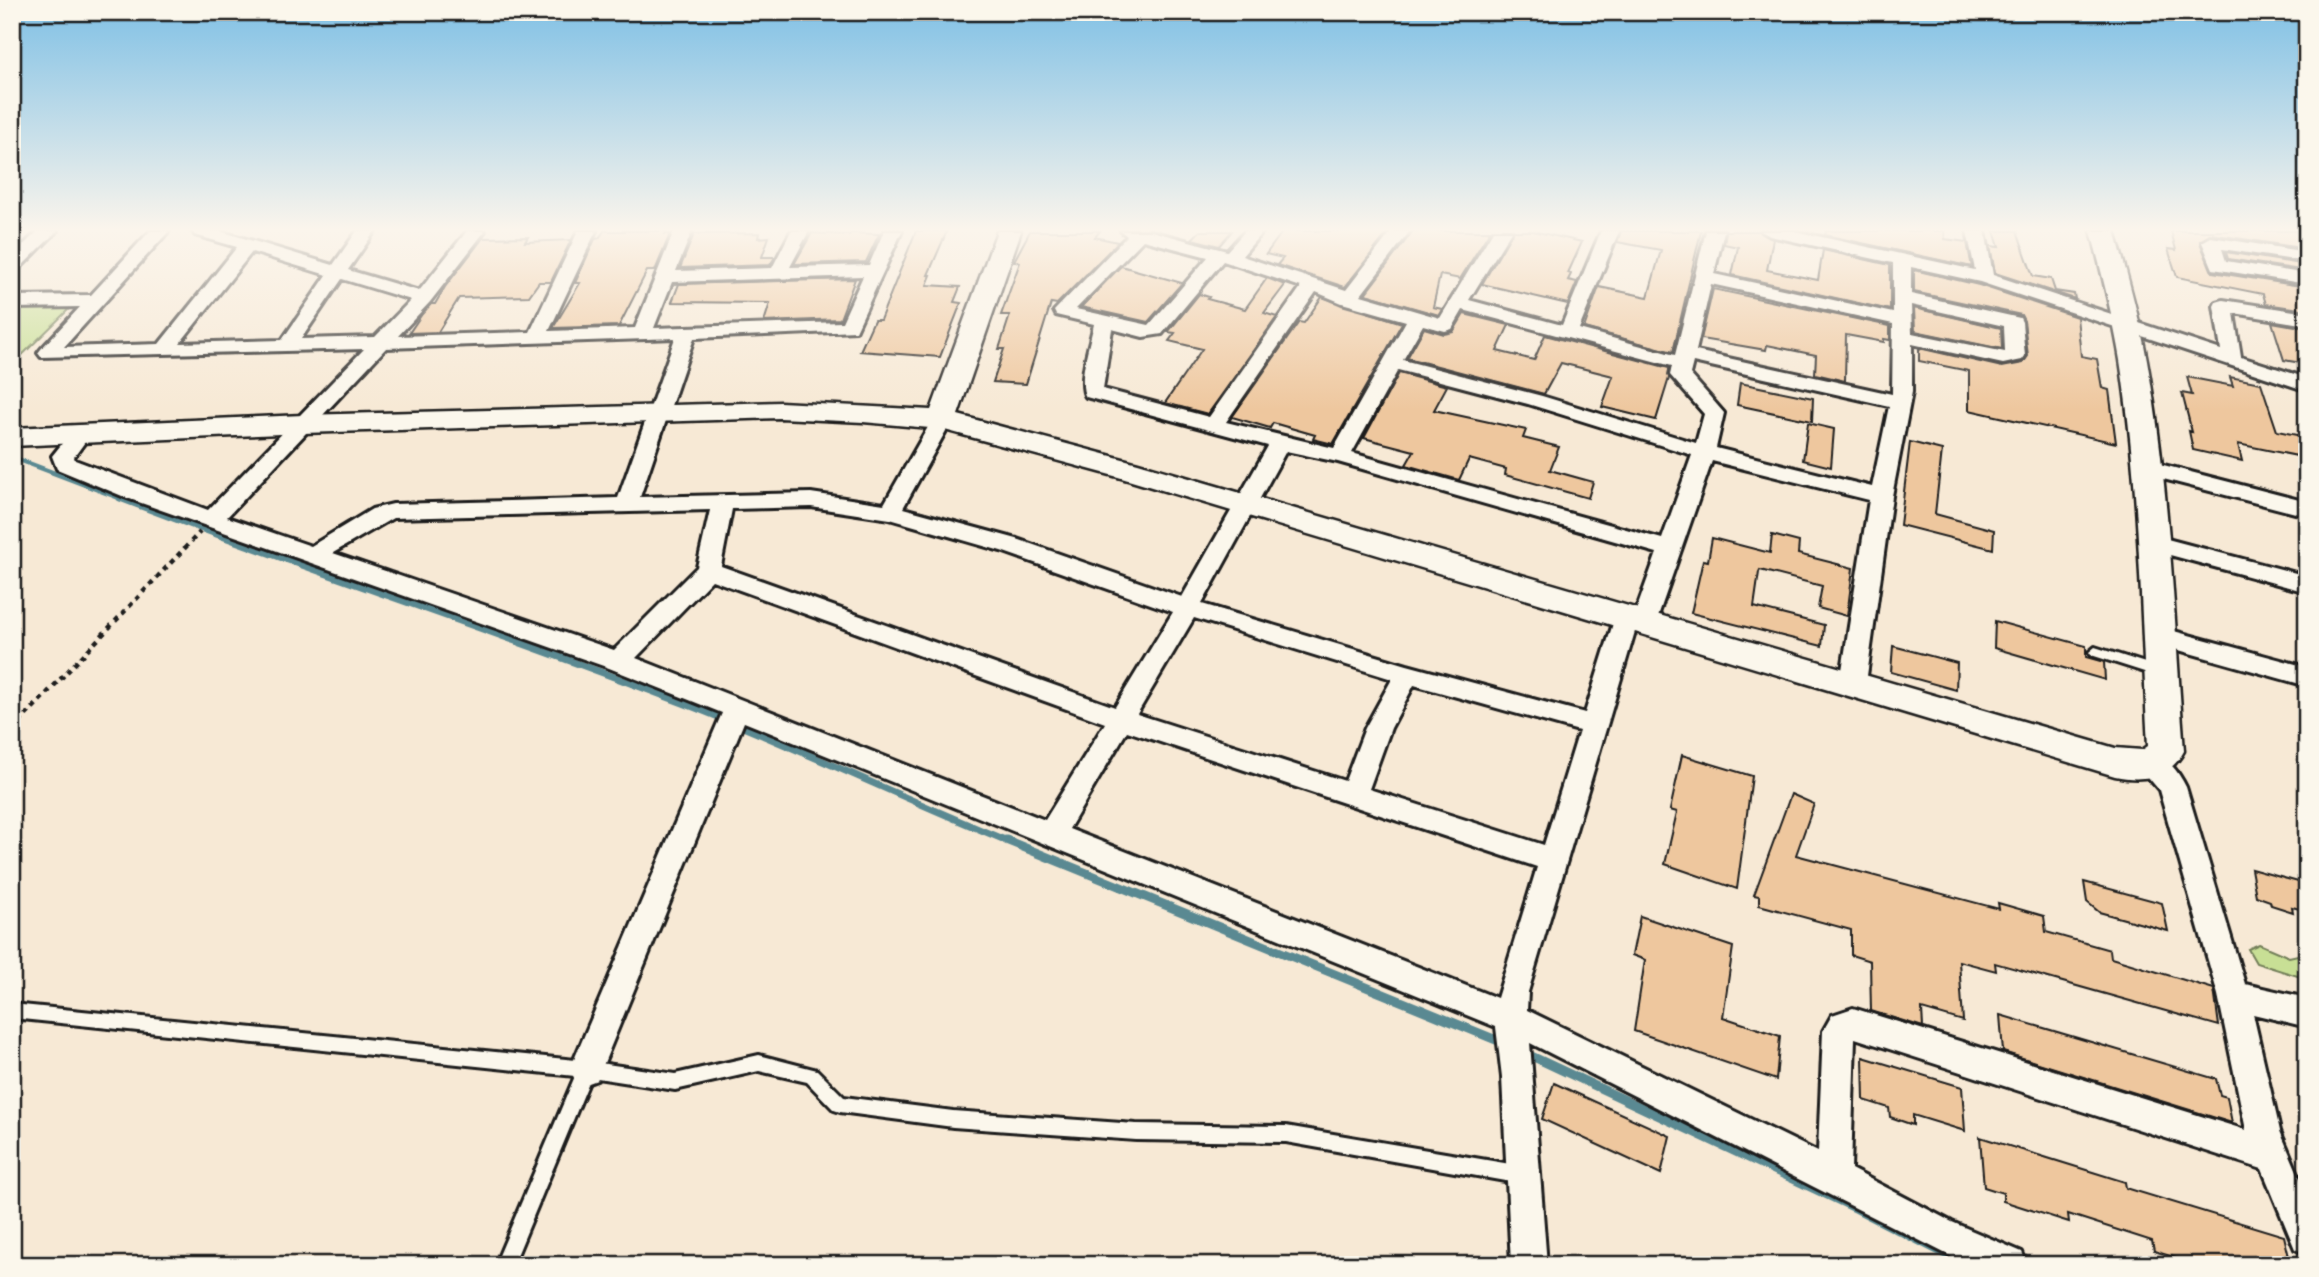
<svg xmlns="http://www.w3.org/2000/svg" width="2319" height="1277" font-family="Caveat,sans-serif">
  <rect width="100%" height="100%" fill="#f7e9d5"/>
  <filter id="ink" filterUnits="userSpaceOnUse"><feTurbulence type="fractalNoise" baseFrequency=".0143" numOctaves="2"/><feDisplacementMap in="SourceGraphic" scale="14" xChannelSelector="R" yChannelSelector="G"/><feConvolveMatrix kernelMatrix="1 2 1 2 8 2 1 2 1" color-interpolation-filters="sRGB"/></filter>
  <g filter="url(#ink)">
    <path fill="#c8df95" stroke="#727e58" stroke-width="2" d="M71,307L12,365V308Z
      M2259,944L2289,957L2307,953V979L2256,963L2248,949Z"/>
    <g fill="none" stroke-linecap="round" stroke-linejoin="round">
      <path stroke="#5a8992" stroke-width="5" d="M12,457L125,500"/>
      <path stroke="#5a8992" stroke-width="7" d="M120,498C307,570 497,631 683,703C793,745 900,797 1010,842"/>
      <path stroke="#5a8992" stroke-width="9" d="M1006,840L1506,1044
        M1523,1052L1857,1209L1967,1265"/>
    </g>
    <path fill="#eec79e" stroke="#1c1c1c" stroke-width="2" d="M604,231H667L665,234H670L655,271H647L619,326L553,328L580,283H575L595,239L599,238Z
      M916,231H947L928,275H931L927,285L960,287L954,302L961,303L940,357L860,351L874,320H880Z
      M1030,231H1100L1095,237L1118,242L1057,304L1051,303L1026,384L993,382L1004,349H999L1010,315H1001L1020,262L1014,261Z
      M1200,231H1232L1219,246L1192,239Z
      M1283,231H1389L1345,287L1277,265L1283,258L1266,254Z
      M1413,231H1490L1460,279L1440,275L1433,307L1442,309L1439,315L1365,294Z
      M1513,231H1533L1582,242L1568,273L1571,274L1568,280L1577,282L1568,304L1482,284Z
      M1621,231H1701L1673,352L1584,328L1599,287L1648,297L1661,250L1617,242Z
      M1726,231H1759L1773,239L1767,270L1818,280L1823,250L1890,265V310L1732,275L1738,247L1724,244Z
      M1826,231H1944L1945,239L1967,242L1972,267L1825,235Z
      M1994,231H2017L2033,276L2051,279L2055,291L2074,294L2075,299L1995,273L1990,246L1999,247Z
      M2171,231H2307V249L2211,234L2200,241L2213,272L2307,287V310L2266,304L2263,294L2177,277L2168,249L2176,250Z
      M759,233L758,238L769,237L762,257H775L770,265L680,268L694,234Z
      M812,233L849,235L851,233L879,234L866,262L794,264Z
      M528,237L525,242L571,240L551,282H539L529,296L459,298L438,332L409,333L422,314L431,304H435L445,287L483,238Z
      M2226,252L2307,265V271L2228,259Z
      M1121,266L1182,283L1148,322L1081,307Z
      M1914,270L1979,285L2077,317L2081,356L2097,359L2102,388L2109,390L2116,443L1969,410V371L1919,361V348L2002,367L2023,363L2028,356L2024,321L2021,315L1914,292Z
      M1267,278L1285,285L1264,313L1277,317L1208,414L1165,403L1202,349L1169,341L1175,333L1168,332L1199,294L1209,297L1207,299L1245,309Z
      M855,279L840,319L764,322L770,303L672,302L679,284Z
      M1713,289L1890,326V340L1884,339V342L1846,335L1845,381L1815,374L1816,355L1767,345L1766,350L1701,339Z
      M1322,297L1402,323L1333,444L1313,439L1315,435L1273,423L1270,428L1232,417L1299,322L1304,323Z
      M1914,308L2001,328L2002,349L1915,331Z
      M1464,314L1509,325L1497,351L1534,360L1545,335L1669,368V378L1656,420L1602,407L1613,376L1561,363L1544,394L1407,358L1424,328L1444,334L1453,332Z
      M2272,322L2307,328V364L2284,360Z
      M1399,373L1447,386L1434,410L1526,430L1523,438L1559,447L1550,470L1593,482L1588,498L1505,475L1506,469L1469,459L1459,480L1406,465L1414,451L1364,438Z
      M2187,377L2233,386L2230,377L2261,383L2277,431L2307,437V458L2238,444L2242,461L2193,450L2189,431L2192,432L2182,393L2192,395Z
      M1740,383L1813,398L1812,421L1737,405Z
      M1808,423L1834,429L1831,467L1803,460Z
      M1910,442L1942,450L1935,514L1994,530L1993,549L1900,525Z
      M1772,535L1799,542L1798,554L1853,568L1847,616L1818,608L1822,586L1760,570L1759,572L1754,607L1824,625L1822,646L1691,613L1703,560L1708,561L1712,538L1770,553Z
      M1995,621L2086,646V657L2104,662L2105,680L1994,648Z
      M1893,646L1957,663L1956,690L1891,672Z
      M1682,755L1752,776L1737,889L1665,864L1677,812L1670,810Z
      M1791,794L1814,804L1796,855L1999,909L1998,903L2044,916L2046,932L2110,950L2111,958L2214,989L2219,1026L1995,963L1996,971L1959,961L1963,1021L1922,1009L1923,1027L1871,1011L1870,961L1851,955V930L1759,905V896L1754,895Z
      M2251,869L2302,883L2307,911L2292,907L2293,912L2271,905L2270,901L2256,896Z
      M2084,882L2162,903L2168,931L2099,912L2087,902Z
      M1640,916L1733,947L1723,1017L1780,1036L1776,1080L1634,1031L1645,960L1632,955Z
      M2000,1015L2216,1079L2220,1095L2227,1097L2232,1123L2003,1052Z
      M1863,1057L1962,1087L1965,1131L1913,1115V1125L1890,1117L1889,1108L1864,1100Z
      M1554,1083L1670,1136L1661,1174L1542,1119Z
      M1980,1137L2125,1182L2126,1188L2284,1236L2291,1265H2199L2154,1251L2152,1241L2068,1214L2069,1222L2003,1201V1193L1984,1187Z"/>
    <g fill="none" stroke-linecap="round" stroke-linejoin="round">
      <g stroke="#1c1c1c" stroke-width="6">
        <path id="lane" d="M2095,647L2164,669L2166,672L2164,675L2160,677L2091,655L2089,652Z
          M12,1004L586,1061L675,1074L759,1055L817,1070L844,1097L953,1111L1136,1124L1286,1126L1522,1166L1528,1169L1531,1175L1528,1181L1522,1184L1286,1142L1136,1140L953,1127L840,1112L834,1110L807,1082L759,1071L675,1090L591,1077L513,1265H495L575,1076L12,1018Z"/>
      </g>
      <g stroke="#1c1c1c" stroke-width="6">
        <path id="street" d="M38,231H57L18,270L12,271V256Z
          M150,231H169L64,347L159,344L237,247L195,235L192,231H220L333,265L357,231H375L348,270L419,291L467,231H485L430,302L398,336L530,332L578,231H596L549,331L635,328L674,231H692L676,271L772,268L791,231H809L790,267L869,265L884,231H902L856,331L694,338L640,497L811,493L884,504L932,420L935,416H949L952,420L903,508L1017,539L1182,597L1268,446L1086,397C1077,383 1090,342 1094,324L1056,315L1054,311L1127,236L1121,231H1151L1227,251L1245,231H1263L1242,256L1346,290L1392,231H1410L1361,295L1440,318L1493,231H1511L1469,300L1562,325L1601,231H1619L1579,329L1675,355L1706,231H1724L1714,274L1893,313V263L1770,236L1761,231H1794L1975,270L1967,231H1985L1993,275L2221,350L2214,306L2216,302L2223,300L2307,313V325L2234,313L2241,357L2307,378V391L1980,282L1911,267V294L2020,318L2022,322L2025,356L2022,360L2003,364L1912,344V392L1892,496L1866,683L1862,690L1853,693L1844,690L1840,683L1869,500L1712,461L1656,622L1653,628L1644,631L1636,628L1528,992L1527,1010L1818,1152L1823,1031L1832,1015L1853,1008L2246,1130L2218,995L2159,790L2137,764L2141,756C2162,749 2177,769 2186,787L2245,984L2307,998V1027L2253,1014L2280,1131L2307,1195V1254L2295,1249L2262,1169L1855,1038L1851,1169L1952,1222L2022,1252L2027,1265H1968L1530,1043L1547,1265H1511L1502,1077L1496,1027L744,722L597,1080L586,1084L575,1080L570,1069L722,713L609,668L127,498L57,469L52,456L73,430H87L90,435L74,457L75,460L208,510L364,349L41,357L38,353L41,349L80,307L12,308V296L91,295ZM1143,240L1208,257L1149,325L1076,309ZM252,252L327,275L282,340L180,343ZM1223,261L1301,287L1209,417L1103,389L1112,329L1143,337L1162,334ZM863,276L842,322L654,328L672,282ZM342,279L411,300L375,337L301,339ZM1711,284L1893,324L1892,394L1696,351ZM1316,292L1342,303L1406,321L1334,448L1226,422ZM1911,305L2004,326L2005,352L1912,333ZM1463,310L1672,366L1670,375L1704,414L1696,443L1542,396L1403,360L1423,325L1445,331L1452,329ZM675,338L618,498L393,504L372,509L311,546L227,517L386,348ZM1693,362L1889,406L1872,487L1716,448L1724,413L1690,374ZM1398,370L1528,404L1692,455L1662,539L1352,453ZM1286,451L1338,462L1657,553L1636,611L1627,608L1618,611L1615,617L1585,713L1407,665L1202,604ZM811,507L890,519L1001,551L1173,612L1115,707L721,566L732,509ZM710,510L697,567L614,650L333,553L393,518ZM712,580L1105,723L1045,820L636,658ZM1194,618L1392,679L1365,728L1345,781L1137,714ZM1414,685L1579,731L1544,845L1369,789L1391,728ZM1127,731L1537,867L1497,998L1069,829Z
          M2211,237L2307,252V262L2222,249L2226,261L2307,274V284L2213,269L2202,242Z
          M2148,461L2307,502V516L2140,473L2137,468L2140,463Z
          M2152,535L2307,576V592L2144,548L2141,543L2144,538Z
          M2159,627L2307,667V686L2150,642L2147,636L2150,630Z"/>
      </g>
      <g stroke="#1c1c1c" stroke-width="5">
        <path id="secondary" d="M997,231H1021L958,415L1138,463L2115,748L2142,750L2148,746C2141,618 2140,488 2120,360C2113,317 2102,274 2091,231H2115C2127,274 2139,316 2147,360C2170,489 2174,621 2184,751C2170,778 2143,782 2115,776L1118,477L941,429L863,422L780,418L303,433L12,446V428L303,415L780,402L931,410Z"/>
      </g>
      <path stroke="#1c1c1c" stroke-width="4.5" stroke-dasharray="5 5" stroke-linecap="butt" d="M12,730L200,532"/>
      <use href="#lane" fill="#fbf7ec" fill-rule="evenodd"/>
      <use href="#street" fill="#fbf7ec" fill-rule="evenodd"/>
      <use href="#secondary" fill="#fbf7ec" fill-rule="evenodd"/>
    </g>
  </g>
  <linearGradient id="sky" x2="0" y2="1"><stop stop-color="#7fc0e5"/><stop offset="0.56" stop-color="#fbf5ec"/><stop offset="1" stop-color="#fbf5ec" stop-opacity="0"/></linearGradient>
  <rect width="2319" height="410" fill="url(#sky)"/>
  <rect width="2319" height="1277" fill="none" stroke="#fbf7ec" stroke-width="42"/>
  <rect x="21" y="21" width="2277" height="1235" fill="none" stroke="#1c1c1c" stroke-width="2.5" filter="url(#ink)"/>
</svg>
